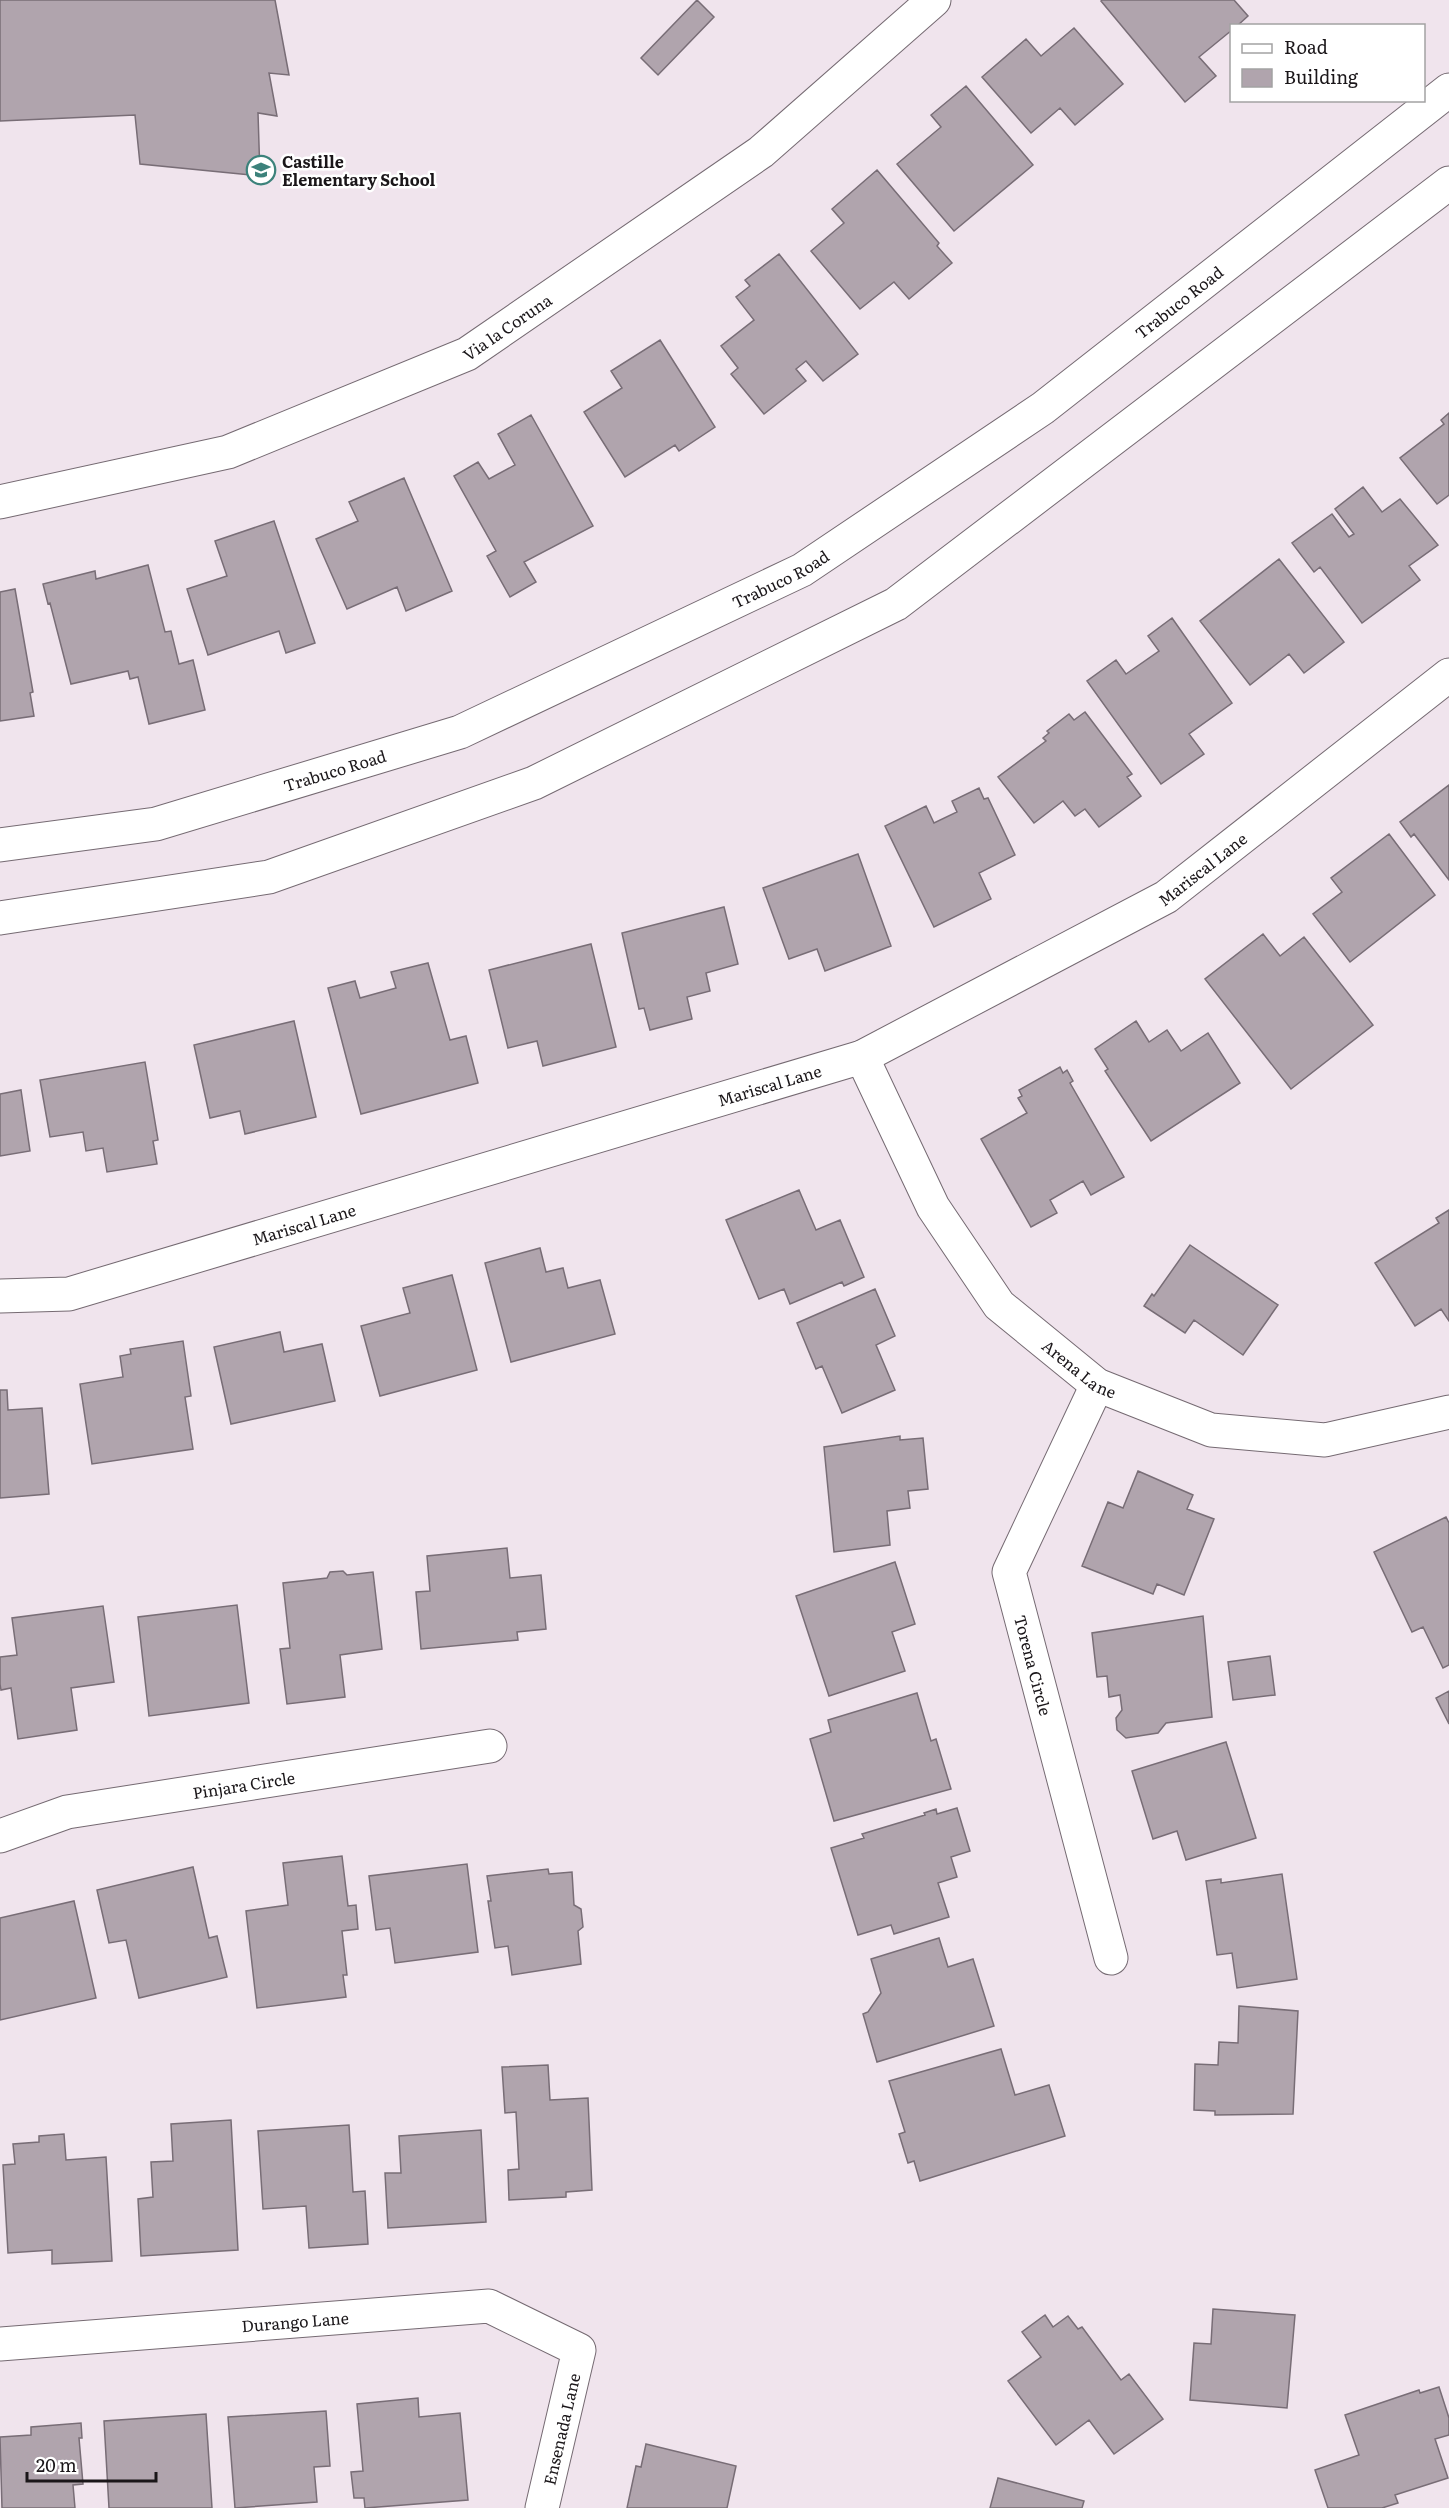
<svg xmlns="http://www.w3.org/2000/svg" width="1449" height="2508" font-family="Literata,serif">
  <rect width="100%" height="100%" fill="#f0e4ed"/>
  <path fill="#b0a4ad" stroke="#786d76" stroke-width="1.5" d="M0,0H275L289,75L269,73L277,116L258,113L260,176L140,164L135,115L0,121Z
    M697,0L714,17L658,75L641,58Z
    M1102,0H1234L1248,16L1237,26H1232V30L1199,57L1216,76L1185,102L1101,1Z
    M1074,28L1123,84L1075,125L1060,108L1031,133L982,77L1026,39L1041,56Z
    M966,86L1033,165L954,231L897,164L941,127L931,115Z
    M877,170L939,243L937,246L952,263L909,299L894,282L860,309L811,251L844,223L832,209Z
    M779,254L858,354L823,381L806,361L796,369L806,381L764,414L731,374L738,368L721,346L754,320L736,297L750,286L745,280Z
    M660,340L715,427L679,451L675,445L625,477L584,412L622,388L611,371Z
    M1449,413V495L1437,504L1400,458L1444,424L1441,420Z
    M531,415L593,526L524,562L536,582L510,597L487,556L496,551L454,476L478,462L489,479L515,465L498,434Z
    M404,478L452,591L406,611L397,587L347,609L316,539L358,521L349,502Z
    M1363,487L1382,512L1400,499L1438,545L1409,566L1420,580L1362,623L1320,567L1314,572L1292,543L1332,514L1349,537L1354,534L1335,509Z
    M274,521L315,643L286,653L279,631L208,655L187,589L227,576L215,541Z
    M1279,559L1344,642L1304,673L1289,654L1250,685L1200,621Z
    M148,565L165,632L171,631L179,664L193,660L205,710L149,724L138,677L130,679L128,671L71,684L50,603L48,604L43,584L95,571L96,579Z
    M15,589L33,692L30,693L34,716L0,721V592Z
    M1172,618L1232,703L1189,734L1204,754L1161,784L1087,681L1116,660L1126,674L1159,651L1148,636Z
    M1085,712L1132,774L1127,777L1141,796L1099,827L1085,809L1075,816L1063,801L1034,823L998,777L1046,741L1043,738L1049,733L1047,731L1069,714L1074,720Z
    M1449,785V880L1414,834L1411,837L1400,822Z
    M979,788L984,799L988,798L1015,855L979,873L991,899L934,927L885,826L926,806L934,823L957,812L952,801Z
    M1389,834L1435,895L1350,962L1313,914L1342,892L1331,878Z
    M858,854L891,946L825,971L817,949L789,959L763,888Z
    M724,907L738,964L706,973L710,991L687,997L692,1019L650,1030L644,1008L639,1009L622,933Z
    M1263,934L1280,956L1304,937L1373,1025L1291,1089L1205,979Z
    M591,944L616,1047L543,1066L537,1041L508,1048L489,970Z
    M428,963L450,1040L466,1036L478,1083L361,1114L328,988L355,981L360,998L396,988L391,972Z
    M294,1021L316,1117L245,1134L240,1111L210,1118L194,1045Z
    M1136,1021L1149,1042L1167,1030L1181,1051L1208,1033L1240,1083L1151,1141L1105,1071L1108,1069L1095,1049Z
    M145,1062L158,1140L153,1141L157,1164L107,1172L103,1148L86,1151L83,1132L50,1137L40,1080Z
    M1060,1067L1063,1073L1067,1070L1073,1081L1070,1083L1124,1177L1091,1195L1083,1181L1050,1200L1057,1213L1031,1227L981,1139L1027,1113L1018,1098L1022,1096L1019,1090Z
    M21,1090L30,1151L0,1156V1094Z
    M799,1190L816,1230L840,1220L864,1277L844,1286L842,1282L790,1304L784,1289L759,1299L726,1220Z
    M1449,1210V1321L1441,1309L1415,1326L1375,1263L1439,1223L1436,1218Z
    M1190,1245L1278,1305L1243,1355L1194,1320L1185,1333L1144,1306L1152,1294L1154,1296Z
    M540,1248L546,1272L563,1268L568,1288L600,1280L615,1334L511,1362L485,1263Z
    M452,1275L477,1370L380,1396L361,1326L410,1313L403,1288Z
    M875,1289L895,1336L876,1345L895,1390L842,1413L822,1366L816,1369L797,1323Z
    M280,1332L284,1352L322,1344L335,1401L231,1424L214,1347Z
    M183,1341L191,1396L185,1397L193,1449L92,1464L80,1384L123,1377L120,1356L131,1354L130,1349Z
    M0,1390H7L8,1410L42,1408L49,1494L0,1498Z
    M900,1436V1440L923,1438L928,1489L908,1491L910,1508L887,1511L890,1545L834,1552L824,1447Z
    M1138,1471L1193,1495L1187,1509L1214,1519L1184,1595L1157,1584L1153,1594L1082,1566L1108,1502L1123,1508Z
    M1446,1517L1449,1523V1665L1443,1668L1423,1627L1412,1632L1374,1552Z
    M507,1548L510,1578L541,1575L546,1629L517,1632L518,1640L421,1649L416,1592L430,1591L427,1556Z
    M895,1562L915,1624L892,1632L905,1671L829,1696L796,1596Z
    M343,1571L347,1575L373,1572L382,1649L340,1655L345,1697L287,1704L280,1649L290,1648L283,1583L327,1578L330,1572Z
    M237,1605L249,1703L149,1716L138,1617Z
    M103,1606L114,1682L71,1688L77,1730L18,1739L11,1688L1,1690L0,1684V1657L17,1655L12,1618Z
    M1203,1616L1212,1717L1166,1723L1158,1733L1126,1738L1117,1730L1116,1718L1122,1710L1120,1695L1109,1697L1107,1676L1097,1677L1092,1633Z
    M1270,1656L1275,1695L1233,1700L1228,1662Z
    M1449,1691V1724L1436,1698Z
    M917,1693L931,1741L936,1739L951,1789L834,1821L810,1739L831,1732L828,1720Z
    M1226,1742L1256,1838L1186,1860L1177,1831L1153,1839L1132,1771Z
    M957,1808L970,1851L951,1857L957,1877L938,1883L949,1917L894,1934L891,1925L858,1935L831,1848L864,1838L862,1834L925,1815L924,1813L936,1809L937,1814Z
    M342,1856L348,1906L356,1905L358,1929L342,1931L347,1975H343L346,1997L257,2008L246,1911L288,1905L283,1863Z
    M467,1864L478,1952L395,1963L390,1928L376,1930L369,1876Z
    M193,1867L209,1938L217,1936L227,1977L139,1998L126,1940L109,1943L97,1890Z
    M548,1869L549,1874L572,1872L574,1905L581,1909L583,1927L578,1931L581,1964L512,1975L508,1946L495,1948L488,1901H491L487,1876Z
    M1282,1874L1297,1979L1237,1988L1232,1953L1217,1955L1206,1881L1221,1879V1883Z
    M74,1901L96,1998L0,2020V1918Z
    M939,1938L948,1967L973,1959L994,2026L877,2062L863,2014L868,2012L881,1993L871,1959Z
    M1239,2006L1298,2011L1293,2114L1215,2115V2111L1194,2110L1195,2064L1218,2065L1219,2042L1238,2043Z
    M1001,2049L1015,2095L1049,2085L1065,2136L920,2181L914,2161L908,2163L899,2134L905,2132L889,2081Z
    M548,2065L550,2100L588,2098L592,2190L566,2192V2197L509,2200L508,2170L519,2169L516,2112L505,2113L502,2067Z
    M231,2120L238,2250L141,2256L138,2199L153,2197L151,2162L173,2161L171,2124Z
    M349,2125L353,2192L365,2191L368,2244L309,2248L306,2206L263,2209L258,2131Z
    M481,2130L486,2222L388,2228L385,2173H401L399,2136Z
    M64,2134L66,2160L106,2157L112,2261L52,2264V2250L8,2253L3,2165L15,2164L13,2144L39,2142V2136Z
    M1213,2309L1295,2315L1287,2408L1190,2400L1194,2343L1211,2344Z
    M1045,2315L1053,2327L1068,2316L1078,2329L1082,2327L1121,2380L1129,2374L1163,2419L1114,2454L1089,2420L1056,2445L1008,2381L1041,2357L1022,2332Z
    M1439,2387L1449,2418V2435L1435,2439L1448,2478L1395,2495L1398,2503L1382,2508H1328L1315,2470L1359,2455L1345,2415L1419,2390L1420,2393Z
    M418,2398L419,2417L460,2413L468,2500L365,2508L364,2498H354L351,2472L363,2471L357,2404Z
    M326,2411L330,2466L314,2467L317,2502L235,2508L228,2417Z
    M206,2414L212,2508H109L104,2421Z
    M81,2423L82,2438H79L83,2484L73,2485L75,2508H2L0,2437L31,2435V2427Z
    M646,2444L736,2466L727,2508H627L636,2466L641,2467Z
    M998,2478L1084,2501L1082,2508H990Z"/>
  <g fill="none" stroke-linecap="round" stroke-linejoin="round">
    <g stroke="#756a72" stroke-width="35">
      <g id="minor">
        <path id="s1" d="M0,502L228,452L467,354L761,152L934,0"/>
        <path id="s2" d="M862,1057L933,1207L999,1305L1097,1385L1211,1430L1325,1440L1449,1412"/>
        <path id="s3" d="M0,1296L69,1294L862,1057L1166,897L1449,675"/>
        <path id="s4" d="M1097,1385L1009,1572L1111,1958"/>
        <path id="s5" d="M0,1836L67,1812L490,1746"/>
        <path id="s6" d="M0,2344L489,2306L579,2350L542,2508"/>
      </g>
    </g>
    <g stroke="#756a72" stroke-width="35">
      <g id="primary">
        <path id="s7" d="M0,845L156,824L460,732L802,570L1043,408L1449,90"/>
        <path d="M0,918L269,877L534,783L896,604L1449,183"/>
      </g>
    </g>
    <use href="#minor" stroke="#fff" stroke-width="33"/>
    <use href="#primary" stroke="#fff" stroke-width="33"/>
  </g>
  <defs>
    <g id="school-ring" transform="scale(1.5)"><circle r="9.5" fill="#fff" stroke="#3c827b" stroke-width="1.5"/><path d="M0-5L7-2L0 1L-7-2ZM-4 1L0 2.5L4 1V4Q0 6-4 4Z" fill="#3c827b"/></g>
  </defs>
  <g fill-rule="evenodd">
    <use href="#school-ring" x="261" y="170"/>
  </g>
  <g text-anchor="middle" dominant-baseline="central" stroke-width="5" stroke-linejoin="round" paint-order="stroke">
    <g font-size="16" font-weight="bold" fill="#1a1619" stroke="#fff" text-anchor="start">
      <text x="282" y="161">Castille<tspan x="282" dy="18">Elementary School</tspan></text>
    </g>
    <g font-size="16" fill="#1a1619" stroke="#fff">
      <text stroke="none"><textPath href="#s7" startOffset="1316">Trabuco Road</textPath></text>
      <text stroke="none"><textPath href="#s1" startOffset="540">Via la Coruna</textPath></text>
      <text stroke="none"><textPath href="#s7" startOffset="830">Trabuco Road</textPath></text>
      <text stroke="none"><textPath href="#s7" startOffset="344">Trabuco Road</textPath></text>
      <text stroke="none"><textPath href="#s3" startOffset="1286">Mariscal Lane</textPath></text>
      <text stroke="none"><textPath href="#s3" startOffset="800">Mariscal Lane</textPath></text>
      <text stroke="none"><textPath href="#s3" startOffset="314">Mariscal Lane</textPath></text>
      <text stroke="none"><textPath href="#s2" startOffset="387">Arena Lane</textPath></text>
      <text stroke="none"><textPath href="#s4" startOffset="303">Torena Circle</textPath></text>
      <text stroke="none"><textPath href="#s5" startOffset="250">Pinjara Circle</textPath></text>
      <text stroke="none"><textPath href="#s6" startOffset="296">Durango Lane</textPath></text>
      <text transform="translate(561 2429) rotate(-77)">Ensenada Lane</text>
    </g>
  </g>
  <rect x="1230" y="24" width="195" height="78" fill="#ffffff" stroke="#a3a2a3" stroke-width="1.5"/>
  <rect x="1242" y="44" width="30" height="9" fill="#ffffff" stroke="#a3a2a3" stroke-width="1.5"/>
  <text x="1284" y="54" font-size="18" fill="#1a1619">Road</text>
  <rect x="1242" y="69" width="30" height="18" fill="#b0a4ad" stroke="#a3a2a3" stroke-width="1.5"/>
  <text x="1284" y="84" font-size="18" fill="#1a1619">Building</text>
  <path d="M27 2472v9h129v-9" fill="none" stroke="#1a1619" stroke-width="3"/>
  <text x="36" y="2472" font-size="18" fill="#1a1619" stroke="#ffffff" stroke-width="4.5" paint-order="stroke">20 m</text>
</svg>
